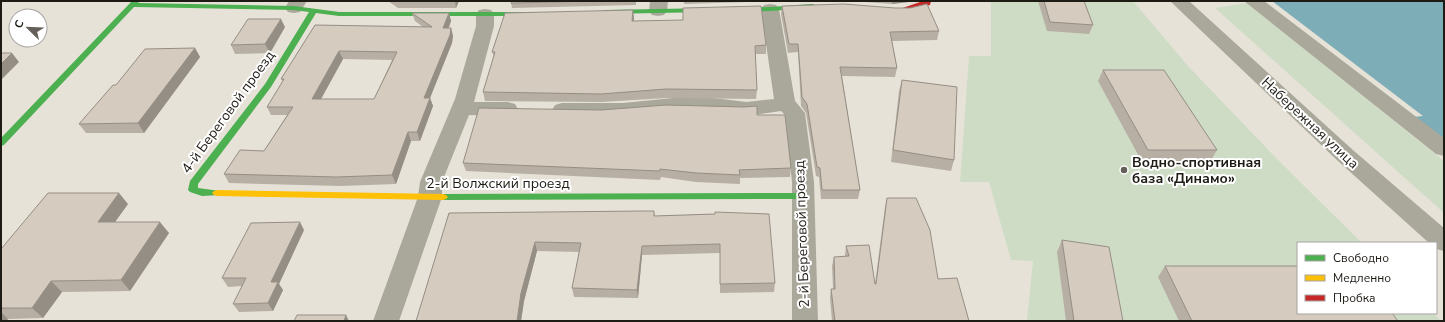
<svg xmlns="http://www.w3.org/2000/svg" width="1445" height="322" font-family="'Nunito Sans',sans-serif">
  <rect width="100%" height="100%" fill="#e7e2d8"/>
  <path fill="#cedcc5" d="M991,1H1133L1188,66L1276,158L1362,243H1298V313H1433L1441,321H1027L1033,261L1011,260L989,182H960L969,56H991Z
    M1247,3L1444,161V213L1215,8Z"/>
  <path fill="#7dadb6" d="M1272,1H1444V140L1414,117L1423,116Z"/>
  <g fill="none" stroke-linecap="round" stroke-linejoin="round">
    <path fill="#aaa89a" fill-rule="evenodd" d="M289,1H307L300,12L294,13L288,12L285,8Z
      M650,1H668L667,11L664,15L658,16L652,15L649,11Z
      M1170,1H1189L1354,151L1444,228V251L1436,249V243H1429L1338,161Z
      M1244,1H1264L1444,138V156L1436,154Z
      M770,4L776,5L779,9L795,101L805,113L814,182L818,321H792V182L785,115L781,111L747,116L713,112H673L623,117H562L555,115L552,110L555,105L562,103H623L673,98H713L747,102L774,99L761,9L764,5Z
      M485,9L491,10L494,14V26L474,102H508L515,104L518,109L515,114L508,116L469,115L442,182V197L399,321H373L418,197L420,182L455,99L476,26V14L479,10Z"/>
    <path fill="#4caf50" fill-rule="evenodd" d="M132,1H140L138,3L294,6L339,12H535L539,14L535,16H339L316,13L271,87L198,184V188L220,191L222,193L220,195L202,196L190,192L188,190L190,181L265,84L309,12L294,10L134,7L4,145L1,146V138Z
      M811,4H814V8L770,11L604,14L600,12L604,10L770,7Z
      M804,193L807,194L809,196L807,198L804,199L443,200L440,199L438,197L440,195L443,194Z"/>
    <path fill="#ffc107" fill-rule="evenodd" d="M217,190L443,194L446,195L448,197L446,199L443,200L217,196L214,195L212,193L214,191Z"/>
    <path fill="#c62828" fill-rule="evenodd" d="M923,1H931L930,5L895,14L891,12Z"/>
  </g>
  <path fill="#b7afa3" fill-rule="evenodd" d="M388,1H459L456,8H398Z
    M512,1H636V5L512,8L511,3Z
    M684,1H779L684,4Z
    M852,1H917L892,4Z
    M1038,1H1084L1093,25L1089,34L1047,31Z
    M782,6L939,31L937,40L892,41L897,68L895,77L842,76L860,190L858,199H821L819,177L816,176L806,113L801,106L798,52L788,53L781,14Z
    M412,13H449L451,21L449,28H451L453,36L452,43L430,98L433,106L420,141H411L396,184L340,186L229,183L224,174L264,151L287,115H271L267,107L283,81L281,79L315,25L423,27L415,21ZM343,59L392,60L374,99H321Z
    M634,18V21L766,45V54H755L757,90L756,99L667,98L602,102L485,101L483,92L494,56L492,52Z
    M285,27L270,53L235,54L231,45Z
    M195,48L200,57L144,133H86L79,124L116,85Z
    M1103,70L1217,150L1210,162H1142L1098,81Z
    M902,80L954,160L951,171L891,162L899,91Z
    M757,115L791,168L790,177L740,178V184L696,182L661,177L660,180L466,171L463,163Z
    M887,198L938,279L969,321H832L830,298L831,289H833L832,266L834,257H845V255L846,246L875,284L885,207Z
    M128,204L115,222L169,233L130,291L62,292L43,318L8,319L6,321H1V249Z
    M654,211L655,216L715,214L775,283L774,292L720,293V253L642,255L638,298L574,297L572,288L579,252L537,251L524,301L521,321H416L449,213Z
    M304,230L279,284L283,290L273,311L239,312L233,304L242,286L228,287L222,278Z
    M1062,240L1123,321H1066L1057,252Z
    M1165,266L1398,321H1179L1158,277Z"/>
  <path fill="#958e85" d="M455,1H459L456,8Z
    M893,1H917L892,4Z
    M633,10L634,18L633,30L632,21Z
    M449,13L451,21L445,36L443,28Z
    M281,19L285,27L270,53L265,44Z
    M451,28L453,36L452,43L430,98L433,106L420,141L417,132L424,98Z
    M195,48L200,57L144,133L138,123Z
    M339,51L343,59L316,108L312,99Z
    M12,53L19,62L1,80V64Z
    M408,132L411,141L396,184L392,175Z
    M119,193L128,204L107,233L98,222Z
    M160,222L169,233L130,291L121,280Z
    M300,222L304,230L279,284L283,290L273,311L268,303L271,282Z
    M535,242L537,251L524,301L521,321H517L521,293Z
    M642,246V255L638,298L637,290Z
    M51,281L62,292L43,318L32,308Z
    M1,312L8,319L6,321H1Z
    M346,315L349,321H344Z"/>
  <path fill="#d5cbbe" stroke="#958e85" fill-rule="evenodd" d="M512,1H596L511,3Z
    M1044,1H1084L1093,25L1050,22Z
    M844,4L895,8H910L927,4L939,31L890,32L897,68L840,67L860,190H822L820,168L817,167L807,104L802,97L798,44H789L782,6Z
    M761,6L766,45L755,46L757,90L666,89L601,94L483,92L495,52H492L505,13L633,10L632,21L683,20V8Z
    M412,13H449L443,28H451L450,35L424,98H430L417,132H408L392,175L336,177L224,174L240,150L264,151L293,107H267L284,79H281L315,25L432,27ZM339,51L397,52L374,99H312Z
    M248,19H281L265,44L231,45Z
    M195,48L138,123L79,124L113,85H116L145,49Z
    M1,53H12L1,64Z
    M1103,70H1164L1217,150H1148Z
    M902,80L957,87L954,160L893,150Z
    M666,105L744,107L757,106V115H785L791,168L739,170L740,175L696,173L660,169V171L463,163L479,108L601,110Z
    M48,193H119L98,222H160L121,280L51,281L32,308H1V249Z
    M887,198H916L930,230L938,279L957,278L969,321H835L831,289H835L834,257L849,256L846,246L869,245L875,284H876Z
    M642,211H654V216L715,214V212L769,214L775,283L720,284V244L642,246L637,290L572,288L581,243L535,242L521,293L517,321H416L449,213Z
    M300,222L271,282H278L268,303L233,304L246,278H222L251,223Z
    M1062,240L1109,247L1123,321H1074Z
    M1165,266H1298V313H1392L1398,321H1192Z
    M297,315H346L344,321H294Z"/>
  <circle fill="#646059" stroke="#fff" stroke-width="1.5" cx="1124" cy="170" r="4"/>
  <g text-anchor="middle" dominant-baseline="central" stroke-width="4" stroke-linejoin="round" paint-order="stroke">
    <g font-size="14" fill="#1e1a14" stroke="#fff">
      <text transform="translate(228 112) rotate(-54)">4-й Береговой проезд</text>
      <text transform="translate(1310 123) rotate(43)">Набережная улица</text>
      <text x="498" y="183">2-й Волжский проезд</text>
      <text transform="translate(802 234) rotate(-92)">2-й Береговой проезд</text>
    </g>
    <g font-size="14" font-weight="bold" fill="#1e1a14" stroke="#fff" text-anchor="start">
      <text x="1132" y="162">Водно-спортивная<tspan x="1132" dy="16">база «Динамо»</tspan></text>
    </g>
  </g>
  <rect width="1445" height="322" fill="none" stroke="#1e1a14" stroke-width="4"/>
  <rect x="1297" y="242" width="140" height="72" fill="#ffffff" stroke="#a5a3a1"/>
  <rect x="1305" y="255" width="20" height="6" fill="#4caf50" stroke="#a5a3a1"/>
  <text x="1333" y="262" font-size="12" fill="#1e1a14">Свободно</text>
  <rect x="1305" y="275" width="20" height="6" fill="#ffc107" stroke="#a5a3a1"/>
  <text x="1333" y="282" font-size="12" fill="#1e1a14">Медленно</text>
  <rect x="1305" y="295" width="20" height="6" fill="#c62828" stroke="#a5a3a1"/>
  <text x="1333" y="302" font-size="12" fill="#1e1a14">Пробка</text>
  <g transform="translate(28 28) rotate(293)"><circle r="19" fill="#ffffff" stroke="#a5a3a1"/>
  <path d="M0-3L7 15L0 10L-7 15Z" fill="#646059"/>
  <text y="-6" font-size="11" font-weight="bold" text-anchor="middle" fill="#1e1a14">С</text>
  </g>
</svg>
